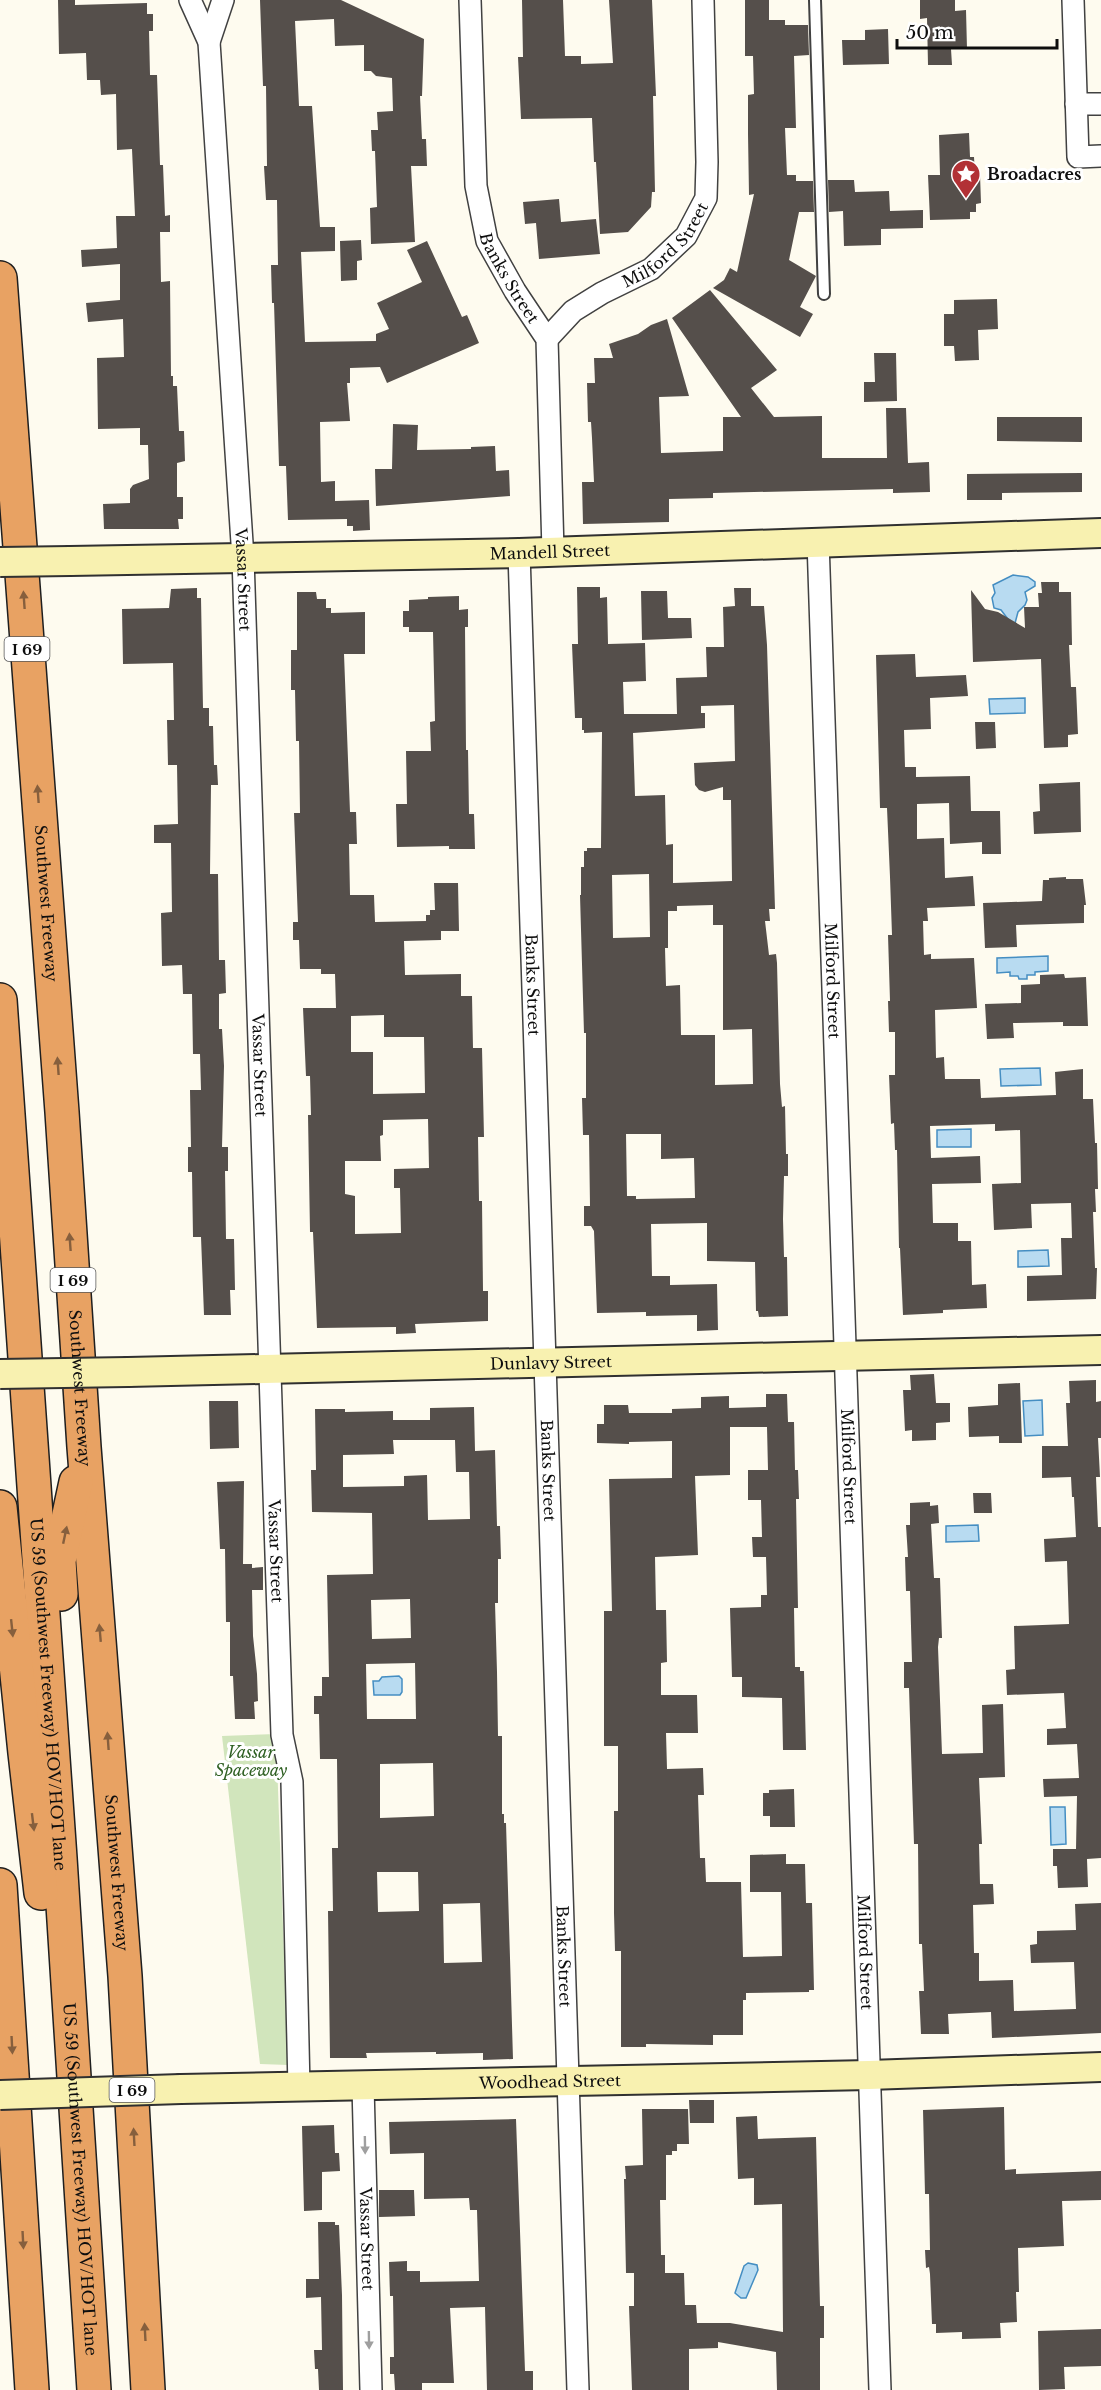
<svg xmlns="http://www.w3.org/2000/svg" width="1101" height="2390" font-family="'Libre Baskerville',serif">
  <rect width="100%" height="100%" fill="#fefbef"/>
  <path fill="#d1e5bc" d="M276,1734L288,2065L260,2064L222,1736Z"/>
  <path fill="#b8dbf1" stroke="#458ec2" stroke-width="1.5" d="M1013,575L1028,577L1035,582V586L1025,592L1027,600L1025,605L1018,612L1014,627L1001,610L994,608L992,598L995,593L993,585Z
    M1025,698V713L990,714L989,699Z
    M1048,956V971L1035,972V975H1027V979H1019L1018,976H1010V972L997,973V958Z
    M1040,1068L1041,1085L1001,1086L1000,1069Z
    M971,1129V1147H937V1130Z
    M1048,1250L1049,1266L1018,1267V1251Z
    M1042,1400L1043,1435L1025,1436L1023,1401Z
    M978,1525L979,1541L946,1542V1526Z
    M399,1676L402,1679V1692L400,1695H374L373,1681H379L382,1677Z
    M1050,1807H1065L1066,1844L1051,1845Z
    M748,2263L757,2265L758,2270L746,2298H741L735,2293L744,2266Z"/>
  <path fill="#554f4b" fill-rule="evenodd" d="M58,0H75V5L147,3V14H153V31H149L150,75H157L160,165H163L165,216L170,215V232H160L161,282L170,281L171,376H173V386H177L179,431H184L185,461L177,463V497H183V519H178L179,529H104L103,504L130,503V489L133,485L149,479L148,445H140V428L98,429L97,358L124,357L123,319L88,322L86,303L120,300V264L82,267L81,250L117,248L116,216H135L132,149L117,150L116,94L101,95L100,80H87L86,53L59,54Z
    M260,0H341L424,39L422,96H420L422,139H426L427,166H411L415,242L371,244L370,208L377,207L375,151H372L371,130H378L377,112L393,111L392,78L376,76L371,71H364V45L335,46L334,19L295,21L299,106H312L320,227H335V251L301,252L305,342L376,341V334L389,329L377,303L422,282L407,250L427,241L462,317L467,315L479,343L387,383L380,367L350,368V383H347L350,421L320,422L321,482L335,481V501L369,500L370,530L353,531V526H347V519L288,520L286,466H279L274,303H272L271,265H278L277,200H266L264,166H267L266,86H263Z
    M522,0H563L565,56H581V64L613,63L609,0H652L656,96H653L655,192H652L651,207L628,232L600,234L596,162H594L592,118L521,119L518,57H523Z
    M745,0H769V20H785V25H808L809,55L794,56L796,128H785L787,175H796V181H813L814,212H799L789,260L816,276L800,307L813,314L800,337L713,288L724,280L730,268L737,272L754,194L749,195L748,134V95L754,94L753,56H745Z
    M920,0H955V11L966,10L967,49H951L952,65H928L927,18L920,19Z
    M888,29L889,64L843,65L842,40H865V30Z
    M969,133L970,157H974L975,175L980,174L981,203L976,204V212H970V219L930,220L928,175H940L939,135Z
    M828,180H854L855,192L889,191L890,211L923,210V228L881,229V245L844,246L843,211L829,212Z
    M559,199L561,222L596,219L600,254L539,259L536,223L525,224L523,202Z
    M361,240L362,260L357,261V280L341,281L340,241Z
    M710,290L777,370L751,388L774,417L822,416V458H887L886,408H906L908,463L929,462L930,492L893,493V489L713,493V498L669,499V522L583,524L582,482H594L592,438L591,422H588L587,383H595L594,358H613L609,344L638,334L651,325L667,319L689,396L659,397L661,453L723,451V417H741L672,318Z
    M997,299L998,329L978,330L979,360L955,361L954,346H944V314H954V300Z
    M874,353H896L897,401L864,402V382H875Z
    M997,417H1082V442L997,441Z
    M393,424L418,425L417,450L471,449V447L495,446L496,471L509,470L510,496L376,506L375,469H392Z
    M1082,473V492L1002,493V500H967V474Z
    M1041,582H1059V592H1071L1072,645H1069L1071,687H1076L1078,734L1068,735V747L1044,748L1041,659L973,662L971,590L985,609L998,612L1025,628L1024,607H1039L1038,593H1042Z
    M577,587H600V598L607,597L608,644L645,643L646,681L623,682L624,714H677L676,678L707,677L706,647H724L723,607L735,606L734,588H751V606H764L767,645L775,909H769L770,921H765L769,955L776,954L777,963L780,1084L782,1107L785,1106L786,1154H788V1176H784L783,1219L784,1257H787L788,1316L759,1317L758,1311H756L755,1262L707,1261V1223L651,1224L652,1276H670V1285L717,1284L718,1330L697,1331V1315L646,1316V1312L597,1313L594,1231L591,1226H584V1206H590L589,1135H583L582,1098H586V1033H584L580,895H581V867H584V851H587V848H601L602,732L584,733V730H582V718H575L572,644H578ZM734,705L735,761L694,763L695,785L699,790L705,792L723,787V800H731L732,881L673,883V844L666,845L665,795L635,796L633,733L705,728V713H701V706ZM649,874L650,937L613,938L612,875ZM713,905V925H723V1030L752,1029L753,1084L715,1085V1035H681L680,985L666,986L665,948H668V911H677V906ZM626,1134H661V1159L694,1158L695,1198L636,1199V1196H627Z
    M197,588V598H201L203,708H209V726H213L214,765H217L218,785H211L210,874H218L219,960H225L226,993L219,994V1029H222L224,1066L222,1147H228V1171H225L226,1239H234L235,1290H230L231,1315H204L201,1237H193L192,1172H188V1147H191L190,1090H201L200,1054H193L192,994H183L182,965L162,966L161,913L172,912L171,843H154V825L178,824L177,765H168L167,720H174L173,663L123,664L122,609L169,608L171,589Z
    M641,591H667L668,618H691L692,638L642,640Z
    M297,592H316L317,599H326V608H331V613L365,612V654H344L350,812H356L357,844H349L350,895H374L375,922L426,921V915H430V910H435L434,883H458L459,931H441V940L404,941L405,975L461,974V996H472L473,1048H482L484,1137H478L479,1201H482L483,1291H488V1321L415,1324L416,1333L396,1334V1327L317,1328L313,1232H310L308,1115H311L310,1076H306L303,1008H336L335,974H321V969H300L299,940H293V922H298L294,813H300L299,741H296L295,690H291V650H297ZM384,1015V1037H424L425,1093L373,1094V1052H351V1016ZM428,1119L429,1168L394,1169V1188H400L401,1233L355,1234V1196L345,1194V1161H381L380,1136L383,1135V1120Z
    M459,596V610L468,609V627H465L466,750H468L469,814H474L475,849H449V846L397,847L396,804H407L406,751H431L430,722L435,721L433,632H409V627H403V611H409V600L428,599V597Z
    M915,654L916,677L966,675L968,696L930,698L931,729L904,730L905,767H916V777L970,776L971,811H1000L1001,854H982V842L950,844L949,803L917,804V839L944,838L945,878L973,876L975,906L927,908L928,921H923L924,955L931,954V959L974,958L977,1008L935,1010L936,1058L944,1057L945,1079H980L981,1098L1056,1095L1055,1072L1083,1069V1099H1093L1095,1143H1097L1098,1189H1095L1096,1212H1093L1095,1268H1097L1096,1299L1027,1301V1276L1062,1275L1061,1238H1072L1071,1203L1031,1204L1032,1228L994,1230L992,1184L1021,1183L1020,1130L995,1131V1124L930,1126L931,1158L980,1156L981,1183L932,1184L933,1223H958V1241H971L972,1285L986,1284L987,1308L943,1310V1313L903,1315L900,1248H899L897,1150H895L894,1123L891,1124L889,1075H895V1032H889L888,1001H890L888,935H892L890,877L887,808H880L876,655Z
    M975,722H995L996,748L976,749Z
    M1080,782L1081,832L1034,834L1033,812L1040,811L1039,784Z
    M1066,877V879H1083L1086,905H1084V923L1016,925L1017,947L985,948L983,903L1042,901L1043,880H1049V878Z
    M1064,974L1065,978L1086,977L1088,1026H1063V1022L1013,1023L1014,1038L987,1039L985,1004L1021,1003V985L1040,984V975Z
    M934,1374L936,1403H950V1422L936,1423V1440L912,1441V1430L905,1431L903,1390H911L910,1375Z
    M1096,1380V1402L1101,1401V1438H1098L1100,1477H1096L1098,1527H1101V1858L1087,1859L1088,1887L1058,1888L1057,1866H1053V1849H1076L1077,1796L1044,1797L1043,1779L1079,1778L1077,1744L1047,1745V1729L1066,1728L1064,1693L1007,1695L1006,1670L1015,1669L1014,1626L1069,1624L1067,1561L1045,1562L1044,1539L1076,1537L1074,1497H1072L1071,1477L1042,1478V1446H1068L1066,1403H1070L1069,1381Z
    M1020,1383L1022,1443H999V1436L969,1437L968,1407L998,1405V1384Z
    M766,1394H787L788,1422H794L795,1470H798L799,1499H796L798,1608H794L795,1667H800V1671H804L806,1750H783L782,1698L742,1697V1677H732L730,1608L761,1607V1595H767L766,1557H753L752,1537H762L761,1500H748V1470H768L767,1427H730V1475L695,1476L698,1555L655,1557L656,1610H666L667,1662L661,1663V1695H697L698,1733H666L667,1769L703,1768L704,1795H698L700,1858H705L706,1882H741L743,1957L782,1956L781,1892H750V1855L786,1854V1864H805L806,1903H812L814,1990H809V1992L746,1993V2000H743V2035H713V2045L646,2044V2047H621V1951H615L614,1913V1811H618V1746H604V1611H612L609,1479L672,1478V1441L629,1442V1444L597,1443V1424H604V1405H628L629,1413H672V1409L701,1408V1397L729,1396V1408L766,1407Z
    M209,1401H238L239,1448L210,1449Z
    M474,1407L475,1451L495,1450L497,1526H500L501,1559H498V1603H495L497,1672L498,1736H502V1814H504V1823H506L513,2059L483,2060V2053L436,2054V2052L366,2053L367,2058H330L328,1911H333L332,1848H338L337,1759H320L319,1714H314V1696H322V1677H329L327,1575L373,1574L372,1513L312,1512L311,1470H316L315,1409H345V1412L393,1411V1420H430V1408ZM393,1440H455L456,1472H469L470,1519L428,1520L427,1475L404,1476V1486L343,1487V1455L394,1454ZM410,1599L411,1638L372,1639L371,1600ZM415,1663L416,1719H367L366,1664ZM433,1763L434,1816L380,1818V1764ZM377,1872H418L419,1911L378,1912ZM480,1903L482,1962L444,1963L443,1904Z
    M244,1481L243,1564H252V1568L263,1567V1590H252L253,1636L257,1674L258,1701L254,1702L255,1719H235L233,1676H230V1622H226L225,1549H220L217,1482Z
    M973,1493H991L992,1513H974Z
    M930,1502V1506L938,1505L939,1523L931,1524L934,1578H940L942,1638H939L938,1647L942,1754L983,1753L982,1705L1003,1704L1005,1777L979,1778L982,1844H979L980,1884H993L994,1904L973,1905L974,1953H979V1981L1013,1980L1014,2011L1076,2009L1074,1962L1031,1963L1030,1945L1037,1944V1931L1076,1930L1075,1904L1101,1903V2033L992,2038L991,2012L948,2014L949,2034H921L919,1991H924L922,1944H919L918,1844H914L909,1688H904V1662H912L910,1591H906L905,1557H908L906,1525H910V1503Z
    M794,1789L795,1827H770V1816H763V1793H769V1790Z
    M689,2100H714V2123H690Z
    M1004,2107L1005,2170L1016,2169V2174L1101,2171V2200L1062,2201L1064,2246L1018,2248L1019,2292H1016L1017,2322L1000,2323L1001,2338L962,2339V2332L936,2333V2324H932L930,2274L929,2267L926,2268L925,2250H930L929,2194H925L923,2110Z
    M642,2109H688L689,2144H677V2151H672V2155H666V2200H660L661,2255H665V2273H684L685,2305H696L697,2323H730L783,2332L782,2204L754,2205V2178L738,2179L736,2117L757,2116L758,2139L816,2137L820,2306H824V2338H820V2390H777L776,2352L718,2342V2348L689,2349V2390H632L629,2306H634V2273H626L624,2179H626L625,2166L643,2165Z
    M516,2119L525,2371H533V2390H487L485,2307L450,2308L454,2383H422V2390H395L394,2374H390V2357H394L393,2296H390L389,2262L407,2261V2271H420V2282L479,2281L477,2210H470L469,2198L424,2199V2153L390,2154L389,2122Z
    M334,2125L335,2153H339L340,2171L322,2172V2210L304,2211L302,2126Z
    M379,2190H414L415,2216L379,2217Z
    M318,2222H335V2225H339L342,2295L343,2390H319L318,2369H315L314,2350H322L321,2297L306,2298V2279H319Z
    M1101,2329V2366L1064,2367L1065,2389L1039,2390L1038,2331Z"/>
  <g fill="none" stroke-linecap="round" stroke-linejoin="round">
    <g stroke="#414141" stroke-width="14">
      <path id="lane" d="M815,0L824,294"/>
    </g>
    <g stroke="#414141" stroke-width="24">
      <g id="street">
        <path id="s1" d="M190,0L209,42L243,558L282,1735L292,1782L299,2088"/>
        <path id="s2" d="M470,0L476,186L487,241L515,291L547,339L553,551"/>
        <path d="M1073,0L1078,157L1101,156"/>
        <path d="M209,42L223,0"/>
        <path d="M1076,104H1101"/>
        <path id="s3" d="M547,339L573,311L602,293L651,269L686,236L706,198L707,162L703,0"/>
        <path id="s4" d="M818,541L880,2390"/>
        <path id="s5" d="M519,553L578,2390"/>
        <path id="s6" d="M363,2086L371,2390"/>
      </g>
    </g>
    <g stroke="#303030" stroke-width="32">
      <g id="secondary">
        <path id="s7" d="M70,561L519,553L1101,533"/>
        <path id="s8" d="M128,1372L1101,1350"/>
        <path id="s9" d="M181,2089L869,2075L1101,2067"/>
      </g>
    </g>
    <g stroke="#1f1f1f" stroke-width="36">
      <g id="highway">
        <path id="s10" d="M0,278L62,1112L84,1447L125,1976L148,2390"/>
        <path id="s11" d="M0,1000L60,1858L94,2390"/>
        <path d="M0,1507L25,1753L41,1893"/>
        <path d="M61,1594L59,1561L76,1482"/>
        <path d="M0,1885L32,2390"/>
      </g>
    </g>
    <use href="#lane" stroke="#fff" stroke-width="10"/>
    <use href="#street" stroke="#fff" stroke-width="21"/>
    <use href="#secondary" stroke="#f8f1b0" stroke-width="28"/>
    <use href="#highway" stroke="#e8a263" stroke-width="33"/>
    <g stroke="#303030" stroke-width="32" stroke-linecap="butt">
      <path id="secondary-bridge" d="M0,562L70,561
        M0,1374L128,1372
        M0,2095L181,2089"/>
    </g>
    <use href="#secondary-bridge" stroke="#f8f1b0" stroke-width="28"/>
  </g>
  <defs><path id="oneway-solid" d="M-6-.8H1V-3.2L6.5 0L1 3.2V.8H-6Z" transform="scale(1.5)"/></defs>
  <g fill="#865f3d">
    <use href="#oneway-solid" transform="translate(24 600) rotate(-94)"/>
    <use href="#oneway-solid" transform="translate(38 794) rotate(-94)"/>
    <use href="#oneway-solid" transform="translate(58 1066) rotate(-94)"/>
    <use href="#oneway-solid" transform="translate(70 1242) rotate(-94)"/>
    <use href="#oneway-solid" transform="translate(65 1535) rotate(-78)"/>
    <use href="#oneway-solid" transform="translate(12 1628) rotate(84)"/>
    <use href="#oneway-solid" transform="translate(100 1633) rotate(-95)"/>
    <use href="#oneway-solid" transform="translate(108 1741) rotate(-94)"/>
    <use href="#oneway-solid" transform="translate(33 1822) rotate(83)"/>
    <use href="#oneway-solid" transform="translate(12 2045) rotate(87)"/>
    <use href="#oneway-solid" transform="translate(134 2137) rotate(-93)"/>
    <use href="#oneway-solid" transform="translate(23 2240) rotate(87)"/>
    <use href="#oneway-solid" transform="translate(145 2332) rotate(-93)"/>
  </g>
  <g fill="#9f9f9f">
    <use href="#oneway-solid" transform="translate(365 2145) rotate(89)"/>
    <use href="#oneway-solid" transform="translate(369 2340) rotate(89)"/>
  </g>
  <defs>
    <g id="sight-pin" transform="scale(1.5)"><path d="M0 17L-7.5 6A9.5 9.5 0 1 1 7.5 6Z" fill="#b23135" stroke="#fff"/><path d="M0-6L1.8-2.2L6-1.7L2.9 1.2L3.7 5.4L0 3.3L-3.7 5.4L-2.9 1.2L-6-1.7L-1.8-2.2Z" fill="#fff"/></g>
  </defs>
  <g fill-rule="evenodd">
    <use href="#sight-pin" x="966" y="174"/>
  </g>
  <g text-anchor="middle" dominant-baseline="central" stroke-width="6" stroke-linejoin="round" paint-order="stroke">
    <g fill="#fff" stroke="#565656" stroke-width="1.5">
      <rect x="4.5" y="637" width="45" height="24" rx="4.5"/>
      <rect x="50.5" y="1268" width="45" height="24" rx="4.5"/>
      <rect x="109.5" y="2078" width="45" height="24" rx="4.5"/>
    </g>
    <g font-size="15" font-weight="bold" fill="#0e0e0e">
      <text x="27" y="649">I 69</text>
      <text x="73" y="1280">I 69</text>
      <text x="132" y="2090">I 69</text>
    </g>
    <g font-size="16" font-weight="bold" fill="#0e0e0e" stroke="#fff" text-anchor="start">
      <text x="987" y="174">Broadacres</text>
    </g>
    <g font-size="16" fill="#0e0e0e" stroke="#fff">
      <text stroke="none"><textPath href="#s3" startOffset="154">Milford Street</textPath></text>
      <text stroke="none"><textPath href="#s2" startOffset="285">Banks Street</textPath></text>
      <text stroke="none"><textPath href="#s7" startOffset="480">Mandell Street</textPath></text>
      <text stroke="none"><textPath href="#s1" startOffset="585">Vassar Street</textPath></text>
      <text stroke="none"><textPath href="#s10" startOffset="627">Southwest Freeway</textPath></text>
      <text stroke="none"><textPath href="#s4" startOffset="440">Milford Street</textPath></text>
      <text stroke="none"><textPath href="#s5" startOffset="432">Banks Street</textPath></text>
      <text stroke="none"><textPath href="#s1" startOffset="1071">Vassar Street</textPath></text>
      <text stroke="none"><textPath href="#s8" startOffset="423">Dunlavy Street</textPath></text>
      <text stroke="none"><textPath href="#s10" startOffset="1113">Southwest Freeway</textPath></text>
      <text stroke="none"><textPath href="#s4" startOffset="926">Milford Street</textPath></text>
      <text stroke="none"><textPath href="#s5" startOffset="918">Banks Street</textPath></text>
      <text stroke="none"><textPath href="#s1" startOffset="1557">Vassar Street</textPath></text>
      <text stroke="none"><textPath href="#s11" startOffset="696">US 59 (Southwest Freeway) HOV/HOT lane</textPath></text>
      <text stroke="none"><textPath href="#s10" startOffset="1599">Southwest Freeway</textPath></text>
      <text stroke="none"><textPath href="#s4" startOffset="1412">Milford Street</textPath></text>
      <text stroke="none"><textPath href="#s5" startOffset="1404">Banks Street</textPath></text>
      <text stroke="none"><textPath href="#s9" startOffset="369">Woodhead Street</textPath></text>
      <text stroke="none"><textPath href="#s11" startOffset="1182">US 59 (Southwest Freeway) HOV/HOT lane</textPath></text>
      <text stroke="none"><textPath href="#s6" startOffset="153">Vassar Street</textPath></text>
    </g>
    <g font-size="16" font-style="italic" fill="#2f6023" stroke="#fff">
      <text x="251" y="1752">Vassar<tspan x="251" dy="18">Spaceway</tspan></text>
    </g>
  </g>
  <path d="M897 39v9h160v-9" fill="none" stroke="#0e0e0e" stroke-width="3"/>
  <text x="906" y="39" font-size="18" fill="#0e0e0e" stroke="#ffffff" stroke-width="4.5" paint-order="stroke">50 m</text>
</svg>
